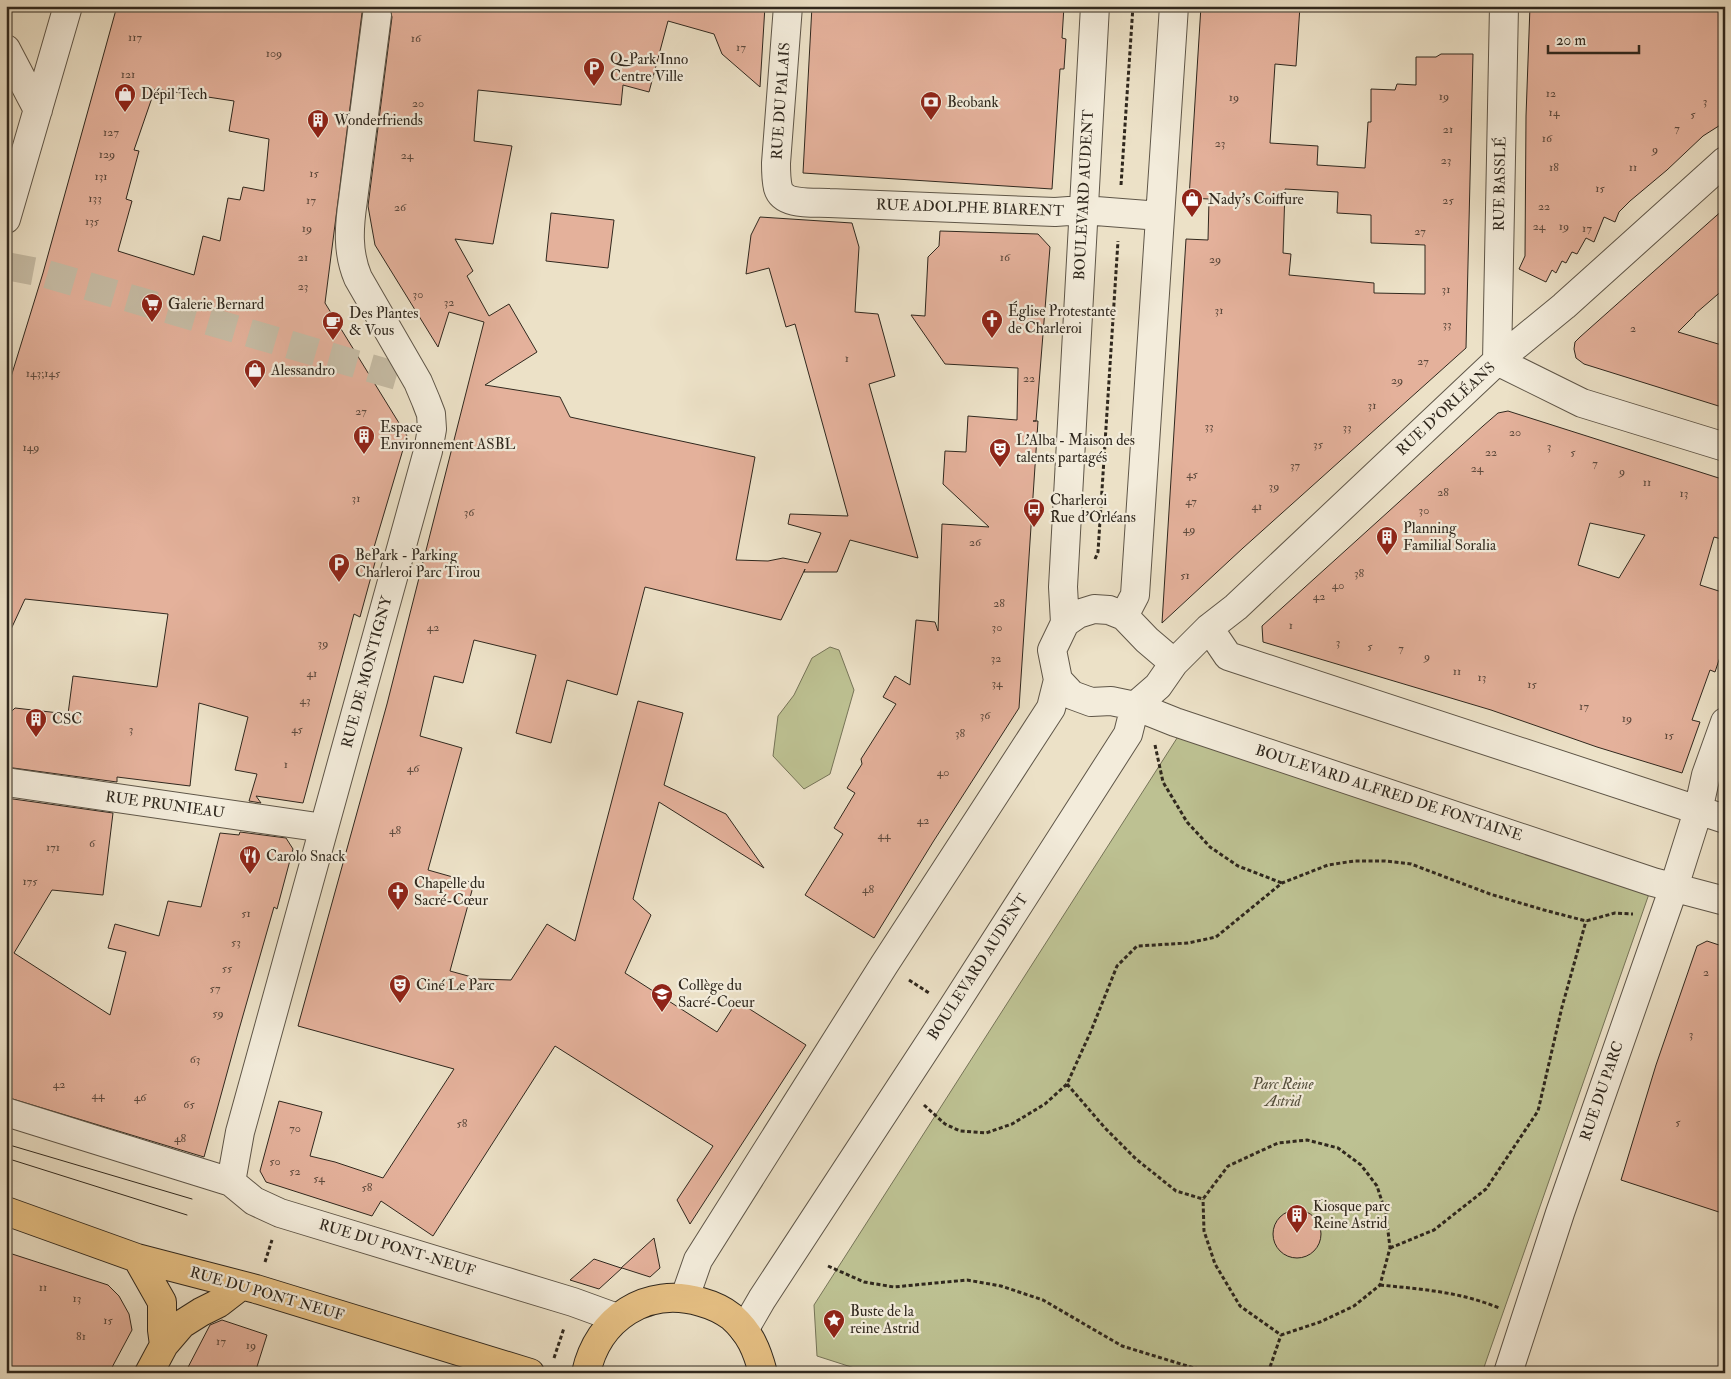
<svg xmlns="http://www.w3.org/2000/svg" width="1731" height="1379" font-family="'IM FELL Double Pica',serif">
  <rect width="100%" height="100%" fill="#ece1c7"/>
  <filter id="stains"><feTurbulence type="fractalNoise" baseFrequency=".004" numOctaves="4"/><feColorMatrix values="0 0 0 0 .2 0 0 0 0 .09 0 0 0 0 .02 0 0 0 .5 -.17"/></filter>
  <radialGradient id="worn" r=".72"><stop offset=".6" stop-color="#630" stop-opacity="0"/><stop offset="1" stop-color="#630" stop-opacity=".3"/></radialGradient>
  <path fill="#bdc192" stroke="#767458" d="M830,647L839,650L854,690L830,774L804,789L773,756L778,716L794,695L812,658Z
    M1179,735L1650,891L1482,1373H870L817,1356L814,1305Z"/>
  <path fill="#e4b19b" stroke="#30281e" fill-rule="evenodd" d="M117,6H364L362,13L325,303L407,436L372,554L377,555L360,617L354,614L303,803L256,796L261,803L249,801L257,774L235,770L248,717L199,703L190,786L117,777V782L6,767V717L15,708L68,714L73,676L157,687L168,614L25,599L6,640V393L43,273ZM155,89L234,101L229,131L269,139L264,191L243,187L240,200L228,198L220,241L203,236L194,275L118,251L132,201L126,199L139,151L134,150Z
    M389,6H765L760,87L722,54L714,34L668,21L649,92L623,85L621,105L478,90L474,141L512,146L493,244L455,239L473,271L467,276L489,316L509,304L537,352L485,385L560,397L570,417L755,457L736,560L768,561L783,558L808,563L821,533L788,524L790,514L848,516L795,324L786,327L769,268L746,274L751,235L760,217L852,223L859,247L855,312L878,314L895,376L869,384L918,558L850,540L837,572H804L805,569L781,620L645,587L617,695L567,680L551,743L516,733L536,655L474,640L463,683L434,676L420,736L462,748L428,870L474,883L450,971L479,979L511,980L547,924L575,941L638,701L683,713L664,785L726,814L764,868L659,802L633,899L651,915L625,973L717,1032L737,1001L806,1045L690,1224L677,1200L713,1146L555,1046L433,1236L381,1201L372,1216L266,1182L260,1171L279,1101L322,1112L310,1156L335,1162L383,1178L454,1069L298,1026L387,704L484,322L449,312L438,347L375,245L368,206L392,17Z
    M812,6H1064L1062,38L1066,39L1064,69H1060L1052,189L803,173Z
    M1201,6H1300L1296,66L1275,64L1270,143L1318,146L1317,165L1365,168L1368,122H1371V89L1395,90L1397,84L1416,85V57H1436L1441,54H1473L1466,348L1243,548L1162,623L1186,239L1208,240L1209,199L1189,198ZM1285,189L1338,192L1337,213L1371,215V243L1425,245V294L1374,293V283L1289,275L1291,254L1283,253Z
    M1530,6H1725V122L1703,136L1667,170L1630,201L1619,212L1615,222L1604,217L1594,242L1586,238L1577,254L1572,252L1566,263L1562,261L1556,273L1552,270L1546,282L1519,269L1525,256L1526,116Z
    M1725,208V288L1695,314V315L1678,332L1725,346V408L1584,364L1576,358L1574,349L1575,342L1580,337Z
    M551,213L614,220L608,268L546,261Z
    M940,231L1038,234L1050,247L1036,421H1033H1038L1019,708L933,842L874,938L805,895L843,834L834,828L855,793L847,788L862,764L861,759L896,704L883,697L895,676L910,685L916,620L935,622L938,631L942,524L989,527L943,484L945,451L966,452L968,416L1017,420L1018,368L945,364L911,315L925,316L928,257L939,246Z
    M1508,411L1725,480V540L1714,537L1700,585L1725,593V642L1715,672L1710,670L1692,720L1700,722L1682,773L1597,747L1491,710L1263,642L1262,626L1483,426L1498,413ZM1590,523L1645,535L1619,578L1578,565Z
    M6,798L113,813L103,895L52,890L14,953L110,1015L126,952L108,948L115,924L159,936L168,901L201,907L220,833L239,835L240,832L286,838L293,849L277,909L274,907L238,1033L204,1157L6,1097Z
    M1707,941L1725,947V1214L1621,1180L1656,1065L1697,946Z
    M1273 1234a24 24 0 1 1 48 0a24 24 0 1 1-48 0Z
    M654,1238L660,1268L650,1277L622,1268L599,1289L570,1280L594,1259L621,1268Z
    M6,1252L108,1285L119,1296L129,1314L132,1330L109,1373H6Z
    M222,1320L267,1335L255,1373H185L210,1325Z"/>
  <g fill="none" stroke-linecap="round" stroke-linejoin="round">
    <path stroke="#c6bca5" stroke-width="28" stroke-dasharray="28 14" stroke-linecap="butt" d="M6,266L43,273L418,382"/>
    <g stroke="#5f5648" stroke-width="30">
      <path id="minor" d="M788,6L776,163C776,171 776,180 778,188C783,206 814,202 829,203L1055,212L1083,210L1160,216
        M6,49L38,110
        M6,219L68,6
        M1497,361L1504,6
        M1497,361L1582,403L1725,447
        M1124,616L1135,595L1174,6
        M1065,623L1078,614L1094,609L1109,610L1124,616L1147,640L1174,663
        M1209,628L1228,656L1725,819
        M1058,680L1072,695L1091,702L1111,701L1135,706L1175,722L1653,882L1725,901
        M6,782L324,828
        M6,1112L231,1182L254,1201L280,1213L573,1302L617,1318
        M231,1182L240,1132L428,451L432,429L431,414L426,401L418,382L358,278C347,252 349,227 353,200L377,15
        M685,1297L698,1260L884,965L1051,708L1058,680L1052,650L1065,623L1063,587L1095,6
        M744,1330L762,1299L953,1007L1128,734L1135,706L1158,686L1174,663L1209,628L1236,607L1497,361L1564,306L1725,161
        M1508,1373L1560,1213L1674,887L1698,811L1706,775L1725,722"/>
    </g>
    <g stroke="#30281e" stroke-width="30">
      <path id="major" d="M6,1211L137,1258L256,1289L530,1373
        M137,1258L162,1302V1330L164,1345L149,1373
        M164,1345L182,1324L201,1312L219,1303L241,1286
        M586,1373C598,1318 647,1286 701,1302C712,1305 723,1310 732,1317C750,1333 757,1350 763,1373"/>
    </g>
    <path stroke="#30281e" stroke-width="3" stroke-dasharray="4 2.5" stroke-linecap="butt" d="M1121,185L1133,6
      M1095,559L1098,552L1118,241
      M1155,745L1163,782L1187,822L1210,847L1238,866L1282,883
      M909,980L929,993
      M1067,1084L1105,1128L1136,1159L1176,1191L1203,1199L1228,1166L1278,1143L1307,1140L1338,1148L1361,1165L1377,1186L1386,1214L1390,1248L1380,1285L1354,1306L1320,1322L1281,1335L1240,1306L1215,1264L1204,1231L1203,1199
      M924,1105L945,1124L960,1131L986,1133L1012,1124L1045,1104L1067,1084L1091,1031L1117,966L1137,946L1188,943L1216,937L1282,883L1328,865L1354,861H1385L1411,864L1490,894L1544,910L1586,921L1615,913L1633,914
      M1390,1248L1434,1230L1486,1189L1538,1111L1562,1007L1586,921
      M265,1262L272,1240
      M828,1266L864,1282L894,1287L967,1280L1001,1286L1043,1300L1122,1346L1194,1368L1225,1373
      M1380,1285C1421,1289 1461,1292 1499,1308
      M554,1358L564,1328
      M1268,1373L1281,1335"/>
    <use href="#minor" stroke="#f3ecdb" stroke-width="28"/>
    <use href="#major" stroke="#e6c084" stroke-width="28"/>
    <path stroke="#30281e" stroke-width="1" d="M6,1144L192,1199
      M6,1158L187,1215"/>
  </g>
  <defs>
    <g id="parking-pin" transform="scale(1.125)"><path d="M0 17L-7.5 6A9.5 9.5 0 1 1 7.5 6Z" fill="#8f2418" stroke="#f3ecdb"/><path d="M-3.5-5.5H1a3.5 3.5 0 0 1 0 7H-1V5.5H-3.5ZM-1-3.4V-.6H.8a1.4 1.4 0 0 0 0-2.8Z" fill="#fff"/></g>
    <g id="shop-pin" transform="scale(1.125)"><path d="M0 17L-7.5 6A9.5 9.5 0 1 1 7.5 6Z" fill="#8f2418" stroke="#f3ecdb"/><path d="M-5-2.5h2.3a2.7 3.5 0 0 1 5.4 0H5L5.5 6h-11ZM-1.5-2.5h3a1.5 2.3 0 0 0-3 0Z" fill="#fff"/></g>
    <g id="bank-pin" transform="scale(1.125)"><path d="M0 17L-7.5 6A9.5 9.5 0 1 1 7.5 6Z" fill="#8f2418" stroke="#f3ecdb"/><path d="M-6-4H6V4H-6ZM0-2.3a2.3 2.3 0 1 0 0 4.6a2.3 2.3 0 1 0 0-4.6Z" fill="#fff"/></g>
    <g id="building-pin" transform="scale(1.125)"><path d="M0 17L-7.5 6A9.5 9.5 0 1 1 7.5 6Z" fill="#8f2418" stroke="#f3ecdb"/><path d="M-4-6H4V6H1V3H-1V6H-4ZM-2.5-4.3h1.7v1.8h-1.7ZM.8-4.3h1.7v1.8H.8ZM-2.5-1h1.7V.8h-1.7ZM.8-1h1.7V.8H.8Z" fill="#fff"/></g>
    <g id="supermarket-pin" transform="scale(1.125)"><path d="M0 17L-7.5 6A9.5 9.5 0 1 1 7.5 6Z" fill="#8f2418" stroke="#f3ecdb"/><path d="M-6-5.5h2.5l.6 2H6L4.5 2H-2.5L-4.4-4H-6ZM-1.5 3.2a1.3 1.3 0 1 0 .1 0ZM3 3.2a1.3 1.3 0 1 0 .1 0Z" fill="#fff"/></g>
    <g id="church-pin" transform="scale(1.125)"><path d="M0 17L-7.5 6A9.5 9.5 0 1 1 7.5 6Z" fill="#8f2418" stroke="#f3ecdb"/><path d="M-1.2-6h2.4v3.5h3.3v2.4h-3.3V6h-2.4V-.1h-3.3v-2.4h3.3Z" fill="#fff"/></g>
    <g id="cafe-pin" transform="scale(1.125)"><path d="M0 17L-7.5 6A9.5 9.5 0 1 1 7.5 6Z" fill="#8f2418" stroke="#f3ecdb"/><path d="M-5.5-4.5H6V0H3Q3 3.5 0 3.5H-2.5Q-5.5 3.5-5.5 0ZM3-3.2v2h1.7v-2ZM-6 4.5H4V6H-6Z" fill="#fff"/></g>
    <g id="theatre-pin" transform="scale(1.125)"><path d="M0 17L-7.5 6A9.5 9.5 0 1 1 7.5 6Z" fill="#8f2418" stroke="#f3ecdb"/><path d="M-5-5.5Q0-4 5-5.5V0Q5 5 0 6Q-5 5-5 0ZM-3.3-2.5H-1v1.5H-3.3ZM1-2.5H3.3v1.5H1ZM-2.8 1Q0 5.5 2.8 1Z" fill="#fff"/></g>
    <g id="bus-pin" transform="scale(1.125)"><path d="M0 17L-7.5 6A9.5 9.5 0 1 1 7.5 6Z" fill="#8f2418" stroke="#f3ecdb"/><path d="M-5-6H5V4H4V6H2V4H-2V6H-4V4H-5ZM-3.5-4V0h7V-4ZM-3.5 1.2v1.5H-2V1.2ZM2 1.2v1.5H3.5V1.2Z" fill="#fff"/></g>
    <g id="restaurant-pin" transform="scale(1.125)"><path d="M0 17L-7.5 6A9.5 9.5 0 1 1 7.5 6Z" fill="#8f2418" stroke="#f3ecdb"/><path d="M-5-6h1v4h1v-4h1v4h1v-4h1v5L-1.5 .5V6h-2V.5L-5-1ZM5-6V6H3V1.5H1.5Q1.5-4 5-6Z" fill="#fff"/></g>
    <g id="school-pin" transform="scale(1.125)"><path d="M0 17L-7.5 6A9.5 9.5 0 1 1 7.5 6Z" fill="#8f2418" stroke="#f3ecdb"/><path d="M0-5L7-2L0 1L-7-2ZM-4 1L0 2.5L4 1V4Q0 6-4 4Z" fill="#fff"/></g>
    <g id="sight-pin" transform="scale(1.125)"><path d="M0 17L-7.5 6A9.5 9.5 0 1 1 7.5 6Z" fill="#8f2418" stroke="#f3ecdb"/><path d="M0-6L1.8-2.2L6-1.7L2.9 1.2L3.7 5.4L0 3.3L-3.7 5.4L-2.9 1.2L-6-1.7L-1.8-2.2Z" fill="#fff"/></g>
  </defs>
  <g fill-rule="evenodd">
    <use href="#parking-pin" x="594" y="68"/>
    <use href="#shop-pin" x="125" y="94"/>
    <use href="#bank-pin" x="931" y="102"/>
    <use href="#building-pin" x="318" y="120"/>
    <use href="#shop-pin" x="1192" y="199"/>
    <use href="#supermarket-pin" x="152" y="304"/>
    <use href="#church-pin" x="992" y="320"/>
    <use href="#cafe-pin" x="333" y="322"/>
    <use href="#shop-pin" x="255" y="370"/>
    <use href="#building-pin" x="364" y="436"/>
    <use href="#theatre-pin" x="1000" y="449"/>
    <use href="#bus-pin" x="1034" y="509"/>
    <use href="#building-pin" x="1387" y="537"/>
    <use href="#parking-pin" x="339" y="564"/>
    <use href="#building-pin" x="36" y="719"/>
    <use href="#restaurant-pin" x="250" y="856"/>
    <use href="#church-pin" x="398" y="892"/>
    <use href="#theatre-pin" x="400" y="985"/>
    <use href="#school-pin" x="662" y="994"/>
    <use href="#building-pin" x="1297" y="1215"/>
    <use href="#sight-pin" x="834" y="1320"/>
  </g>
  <g text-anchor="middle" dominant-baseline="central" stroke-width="4.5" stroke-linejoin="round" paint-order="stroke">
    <g font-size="12" fill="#5d4a3d">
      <text x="135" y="37">117</text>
      <text x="416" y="38">16</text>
      <text x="741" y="47">17</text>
      <text x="274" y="53">109</text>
      <text x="128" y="74">121</text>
      <text x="1551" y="93">12</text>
      <text x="1444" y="96">19</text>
      <text x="1234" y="97">19</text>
      <text x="1705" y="101">3</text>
      <text x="418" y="103">20</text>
      <text x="1554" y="112">14</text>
      <text x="1693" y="114">5</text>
      <text x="1677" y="128">7</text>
      <text x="1448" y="129">21</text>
      <text x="111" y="132">127</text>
      <text x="1547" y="138">16</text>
      <text x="1220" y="143">23</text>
      <text x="1655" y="149">9</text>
      <text x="107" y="154">129</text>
      <text x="407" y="155">24</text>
      <text x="1446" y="160">23</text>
      <text x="1554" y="167">18</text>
      <text x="1633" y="167">11</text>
      <text x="314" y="173">15</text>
      <text x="101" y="176">131</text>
      <text x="1600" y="188">15</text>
      <text x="95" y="198">133</text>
      <text x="311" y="200">17</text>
      <text x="1448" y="200">25</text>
      <text x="1544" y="206">22</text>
      <text x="400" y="207">26</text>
      <text x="92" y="221">135</text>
      <text x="1539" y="226">24</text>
      <text x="1564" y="226">19</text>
      <text x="307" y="228">19</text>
      <text x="1587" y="228">17</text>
      <text x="1420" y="231">27</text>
      <text x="303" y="257">21</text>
      <text x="1005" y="257">16</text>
      <text x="1215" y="259">29</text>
      <text x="303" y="286">23</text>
      <text x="1446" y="289">31</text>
      <text x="418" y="294">30</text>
      <text x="449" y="302">32</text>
      <text x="1219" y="310">31</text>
      <text x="1447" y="324">33</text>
      <text x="1633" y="328">2</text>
      <text x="847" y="358">1</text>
      <text x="1423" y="361">27</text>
      <text x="43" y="373">143;145</text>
      <text x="1029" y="378">22</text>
      <text x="1397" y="380">29</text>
      <text x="1372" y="405">31</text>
      <text x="361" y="411">27</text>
      <text x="1209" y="426">33</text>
      <text x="1347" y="427">33</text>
      <text x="1515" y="432">20</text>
      <text x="1318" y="444">35</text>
      <text x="1549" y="446">3</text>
      <text x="31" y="447">149</text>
      <text x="1491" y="452">22</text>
      <text x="1573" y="452">5</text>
      <text x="1595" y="463">7</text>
      <text x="1295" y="465">37</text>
      <text x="1477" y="468">24</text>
      <text x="1622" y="471">9</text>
      <text x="1192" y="474">45</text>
      <text x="1647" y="482">11</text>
      <text x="1274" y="486">39</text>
      <text x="1443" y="492">28</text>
      <text x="1684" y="493">13</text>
      <text x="356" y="498">31</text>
      <text x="1191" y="501">47</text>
      <text x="1257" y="506">41</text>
      <text x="1424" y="510">30</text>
      <text x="469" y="512">36</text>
      <text x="1189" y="529">49</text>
      <text x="975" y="542">26</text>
      <text x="1359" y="573">38</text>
      <text x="1185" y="575">51</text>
      <text x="1338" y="585">40</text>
      <text x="1319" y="596">42</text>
      <text x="999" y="603">28</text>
      <text x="1291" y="625">1</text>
      <text x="433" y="627">42</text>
      <text x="997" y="627">30</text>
      <text x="1338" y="642">3</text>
      <text x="323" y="643">39</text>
      <text x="1370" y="646">5</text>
      <text x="1401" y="648">7</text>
      <text x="1427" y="656">9</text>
      <text x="996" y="658">32</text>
      <text x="1457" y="671">11</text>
      <text x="312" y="673">41</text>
      <text x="1482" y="677">13</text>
      <text x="997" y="683">34</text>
      <text x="1532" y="684">15</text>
      <text x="305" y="700">43</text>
      <text x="1584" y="706">17</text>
      <text x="985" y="715">36</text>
      <text x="1627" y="718">19</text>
      <text x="131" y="729">3</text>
      <text x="297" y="729">45</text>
      <text x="960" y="733">38</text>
      <text x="1669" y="735">15</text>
      <text x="286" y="764">1</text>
      <text x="413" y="768">46</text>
      <text x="943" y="772">40</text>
      <text x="923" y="820">42</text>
      <text x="395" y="830">48</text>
      <text x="884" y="835">44</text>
      <text x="92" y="843">6</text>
      <text x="53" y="847">171</text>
      <text x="30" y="881">175</text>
      <text x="868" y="889">48</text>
      <text x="246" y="913">51</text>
      <text x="236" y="942">53</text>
      <text x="227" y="968">55</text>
      <text x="1706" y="972">2</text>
      <text x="215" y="988">57</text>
      <text x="218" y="1013">59</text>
      <text x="1691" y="1034">3</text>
      <text x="195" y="1059">63</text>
      <text x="59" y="1084">42</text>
      <text x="98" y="1095">44</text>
      <text x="140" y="1097">46</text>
      <text x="189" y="1104">65</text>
      <text x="1678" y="1122">5</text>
      <text x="462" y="1123">58</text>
      <text x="295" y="1128">70</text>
      <text x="180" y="1138">48</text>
      <text x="275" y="1161">50</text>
      <text x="295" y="1171">52</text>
      <text x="319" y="1178">54</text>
      <text x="367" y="1187">58</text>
      <text x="43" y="1287">11</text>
      <text x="77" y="1298">13</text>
      <text x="108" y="1320">15</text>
      <text x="81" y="1336">81</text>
      <text x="221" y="1341">17</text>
      <text x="251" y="1345">19</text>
    </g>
    <g font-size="15" fill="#30281e" stroke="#f3ecdb" text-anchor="start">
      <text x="610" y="59">Q-Park Inno<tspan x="610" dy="17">Centre Ville</tspan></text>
      <text x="141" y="94">Dépil Tech</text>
      <text x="947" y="102">Beobank</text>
      <text x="334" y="120">Wonderfriends</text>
      <text x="1208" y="199">Nady's Coiffure</text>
      <text x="168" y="304">Galerie Bernard</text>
      <text x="1008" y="311">Église Protestante<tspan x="1008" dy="17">de Charleroi</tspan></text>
      <text x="349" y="313">Des Plantes<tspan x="349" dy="17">&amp; Vous</tspan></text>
      <text x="271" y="370">Alessandro</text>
      <text x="380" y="427">Espace<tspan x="380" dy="17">Environnement ASBL</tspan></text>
      <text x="1016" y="440">L'Alba - Maison des<tspan x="1016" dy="17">talents partagés</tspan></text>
      <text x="1050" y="500">Charleroi<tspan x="1050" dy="17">Rue d'Orléans</tspan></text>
      <text x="1403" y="528">Planning<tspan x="1403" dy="17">Familial Soralia</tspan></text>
      <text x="355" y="555">BePark - Parking<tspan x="355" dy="17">Charleroi Parc Tirou</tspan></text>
      <text x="52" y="719">CSC</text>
      <text x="266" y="856">Carolo Snack</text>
      <text x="414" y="883">Chapelle du<tspan x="414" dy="17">Sacré-Cœur</tspan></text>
      <text x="416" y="985">Ciné Le Parc</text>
      <text x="678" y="985">Collège du<tspan x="678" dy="17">Sacré-Coeur</tspan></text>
      <text x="1313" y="1206">Kiosque parc<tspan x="1313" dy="17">Reine Astrid</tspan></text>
      <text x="850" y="1311">Buste de la<tspan x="850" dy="17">reine Astrid</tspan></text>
    </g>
    <g font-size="15" fill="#30281e" stroke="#f3ecdb">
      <text transform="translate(781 101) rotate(-86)">RUE DU PALAIS</text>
      <text transform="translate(1500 184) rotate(-89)">RUE BASSLÉ</text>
      <text transform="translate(1084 195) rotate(-87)">BOULEVARD AUDENT</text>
      <text transform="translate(970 208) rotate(2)">RUE ADOLPHE BIARENT</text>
      <text transform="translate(1446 409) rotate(-43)">RUE D'ORLÉANS</text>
      <text transform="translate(367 672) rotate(-75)">RUE DE MONTIGNY</text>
      <text transform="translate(1389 793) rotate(18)">BOULEVARD ALFRED DE FONTAINE</text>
      <text transform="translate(165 805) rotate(8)">RUE PRUNIEAU</text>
      <text transform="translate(978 967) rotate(-57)">BOULEVARD AUDENT</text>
      <text transform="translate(1602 1091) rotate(-71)">RUE DU PARC</text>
      <text transform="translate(397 1248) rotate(17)">RUE DU PONT-NEUF</text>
      <text transform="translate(267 1294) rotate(16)">RUE DU PONT NEUF</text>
    </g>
    <g font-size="15" font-style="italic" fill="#534e3b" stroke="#f3ecdb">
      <text x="1283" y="1084">Parc Reine<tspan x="1283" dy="17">Astrid</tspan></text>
    </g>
  </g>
  <rect width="1731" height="1379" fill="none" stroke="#ece1c7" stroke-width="25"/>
  <rect x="8" y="8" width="1716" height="1364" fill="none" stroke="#30281e" stroke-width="2.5"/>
  <rect x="12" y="12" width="1706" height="1354" fill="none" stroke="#30281e"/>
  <path d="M1548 45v8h91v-8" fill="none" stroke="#30281e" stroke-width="2.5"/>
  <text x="1556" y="45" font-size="15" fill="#30281e" stroke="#f3ecdb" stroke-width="4" paint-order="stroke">20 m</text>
  <rect width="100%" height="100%" filter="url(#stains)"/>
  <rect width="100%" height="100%" fill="url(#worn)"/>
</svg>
